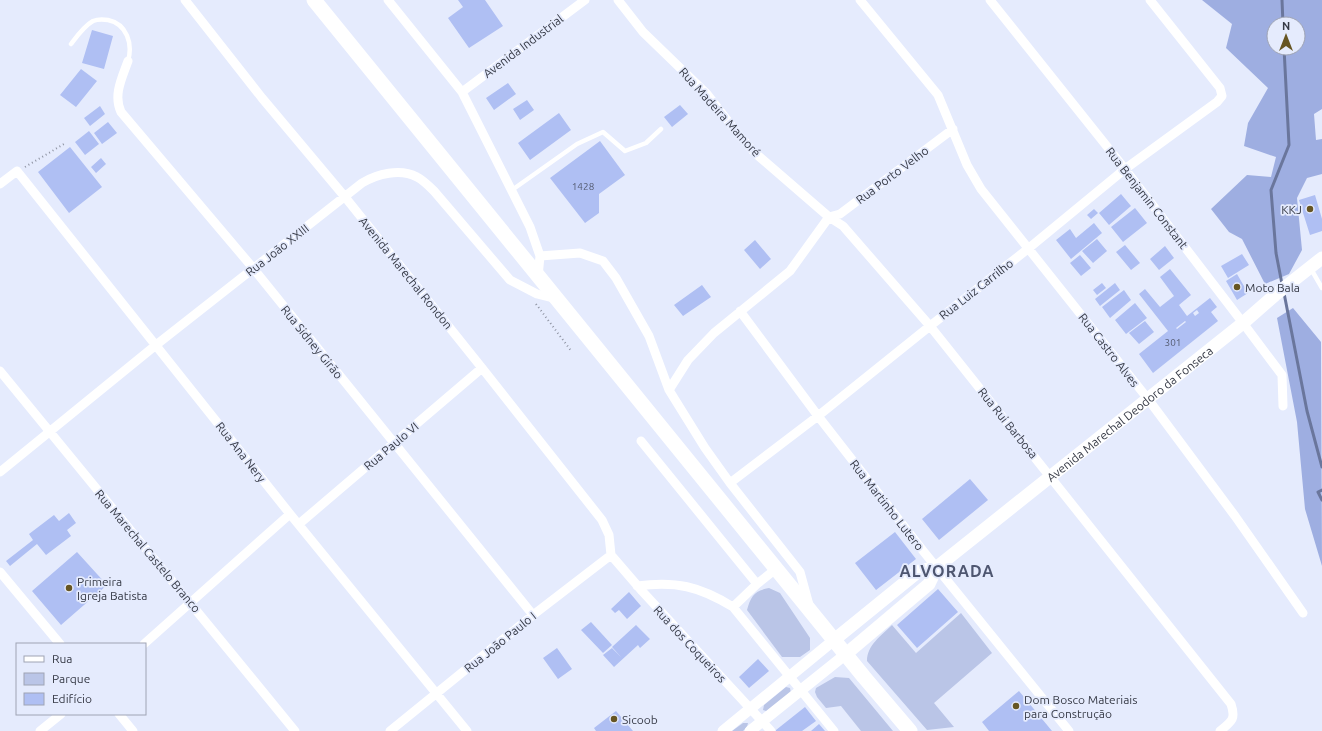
<svg xmlns="http://www.w3.org/2000/svg" width="1322" height="731" font-family="Ubuntu,sans-serif">
  <rect width="100%" height="100%" fill="#e5ebfd"/>
  <path fill="#bac5e7" d="M769,588L780,593L810,638V650L800,657H782L747,610C751,596 754,591 769,588Z
    M961,613L992,653L934,703L954,727L927,730L867,661C867,645 881,636 892,625L916,653Z
    M835,677L849,678L893,731H861L841,706L826,708L817,697L815,692L816,688Z
    M786,687L790,688L791,693L769,712L763,710L764,705Z
    M743,723H748L747,727L743,731H732Z"/>
  <path fill="#9eaee1" fill-rule="evenodd" d="M1202,0H1322V109L1314,114L1316,140L1322,139V174L1307,178L1297,198L1302,250L1289,274L1265,284L1242,239L1229,232L1211,209L1247,175L1271,177L1276,157L1244,146L1248,123L1268,88L1226,48L1232,24ZM1274,24H1298V48H1274Z
    M1293,308L1321,342L1322,566L1305,509L1297,422L1277,318Z"/>
  <g fill="none" stroke-linecap="round" stroke-linejoin="round">
    <path stroke="#6a769c" stroke-width="3" d="M1282,0L1283,24
      M1282,284L1276,253L1271,190L1289,145L1284,48
      M1284,293L1307,411L1322,467
      M1322,490L1318,492L1322,500"/>
  </g>
  <path fill="#afbff3" fill-rule="evenodd" d="M458,0H485L503,26L469,48L448,18L463,7Z
    M92,30L113,36L104,69L82,63Z
    M81,69L97,81L76,107L60,95Z
    M508,83L516,94L494,110L486,98Z
    M527,100L534,110L520,120L513,109Z
    M680,105L688,114L672,127L664,117Z
    M100,106L105,114L90,126L84,118Z
    M559,113L571,130L530,160L518,143Z
    M108,122L117,133L102,144L94,133Z
    M89,131L99,144L85,155L75,142Z
    M600,141L625,175L599,194V213L585,223L550,178Z
    M70,147L102,187L69,213L38,172Z
    M101,158L106,164L96,173L91,167Z
    M1121,194L1131,206L1109,225L1099,213Z
    M1315,195L1322,219V231L1310,235L1299,200Z
    M1135,208L1147,223L1123,242L1111,227Z
    M1094,209L1098,213L1091,219L1087,215Z
    M1094,223L1102,233L1071,259L1056,240L1070,229L1076,238Z
    M1097,239L1107,251L1093,263L1082,251Z
    M755,240L771,259L760,269L744,250Z
    M1125,245L1140,263L1131,270L1116,252Z
    M1165,246L1174,258L1159,270L1150,259Z
    M1242,254L1249,265L1228,278L1221,266Z
    M1080,255L1091,268L1081,276L1070,263Z
    M1170,269L1191,295L1179,305L1187,316L1210,298L1217,307L1211,312L1218,321L1153,373L1139,354L1168,331L1139,294L1145,289L1160,307L1174,296L1160,277ZM1197,310L1199,313L1195,316L1193,313ZM1185,321L1186,322L1177,329L1176,328Z
    M1237,274L1248,293L1237,300L1226,281Z
    M1102,283L1106,288L1097,295L1093,290Z
    M1115,283L1120,290L1100,306L1095,299Z
    M702,285L711,297L683,316L674,305Z
    M1124,290L1131,300L1110,318L1102,307Z
    M1135,303L1147,318L1126,334L1115,320Z
    M1145,321L1154,332L1139,344L1129,333Z
    M970,479L988,500L939,540L922,519Z
    M69,513L76,523L67,530L71,536L46,555L37,544L10,566L6,561L33,540L29,534L54,515L59,521Z
    M895,532L916,559L876,590L855,563Z
    M77,552L107,585L61,625L32,591Z
    M938,589L958,612L917,648L897,625Z
    M629,592L641,606L627,619L619,610L615,613L611,609Z
    M591,622L612,645L603,653L581,630Z
    M636,625L650,639L640,648L638,645L614,667L603,655L612,648L621,657L612,647Z
    M557,648L572,669L558,679L543,658Z
    M758,659L769,671L749,688L739,677Z
    M1019,691L1052,731H989L982,722Z
    M805,707L816,721L802,731H776V730Z
    M616,711L633,731H596L594,728Z
    M819,724L825,731H811Z"/>
  <g fill="none" stroke-linecap="round" stroke-linejoin="round">
    <path stroke="#8e93a2" stroke-width="2" stroke-dasharray="1 3" stroke-linecap="butt" d="M25,167L64,144
      M536,304L572,352"/>
    <path stroke="#fff" stroke-width="4.5" d="M71,44C77,36 84,26 93,21C98,19 102,19 108,20C127,24 133,44 128,61
      M512,190L577,144L603,132L625,151L646,143L661,129
      M1311,269L1322,288"/>
    <path stroke="#fff" stroke-width="9" d="M185,0L262,98L345,197L482,368L602,520L609,535L611,555
      M388,0L462,92L530,227L540,256L538,277
      M618,0L643,32L707,94L738,134L755,153L829,217L843,226L930,326L1231,704C1236,719 1232,721 1220,731
      M860,0L938,95L967,165L981,189L1148,399L1235,516L1303,613
      M990,0L1125,169L1243,323L1282,375L1283,406
      M128,61C122,78 113,95 121,112L253,268L533,615
      M462,92L585,0
      M0,184L17,171L290,514L467,731
      M829,217L840,214L953,129
      M540,256L580,253L603,261L616,278L649,336L669,390L705,448L730,483L800,572L809,605
      M740,311L818,416L924,552L1069,731
      M0,371L295,731
      M669,390L688,360L714,333L790,271L829,217
      M641,441L757,584
      M0,472L156,345L362,183C377,174 400,168 417,177C423,180 429,186 434,191L510,280L537,294L557,299
      M730,483L818,416L930,326L1029,248L1125,169L1217,102L1222,96L1220,88L1150,0
      M299,524L482,368
      M611,555L642,591L771,731
      M0,572L60,644
      M637,586C676,581 699,586 733,607L834,731
      M733,607L757,584L777,568
      M144,644L290,514
      M119,714L133,731
      M40,731L61,714
      M390,731L533,615L611,555"/>
    <path stroke="#fff" stroke-width="11" d="M723,731L834,640
      M750,731L846,654"/>
    <g stroke="#fff" stroke-width="13">
      <path id="s1" d="M834,640L919,571L937,567L1243,323L1275,295L1322,258"/>
      <path d="M846,654L929,584L937,567"/>
    </g>
    <path stroke="#fff" stroke-width="15" d="M314,0L864,677L910,731"/>
  </g>
  <g fill="#665523" stroke="#e5ebfd" stroke-width="1.5">
    <circle cx="1310" cy="209" r="4"/>
    <circle cx="1237" cy="287" r="4"/>
    <circle cx="69" cy="588" r="4"/>
    <circle cx="1016" cy="706" r="4"/>
    <circle cx="614" cy="719" r="4"/>
  </g>
  <g text-anchor="middle" dominant-baseline="central" stroke-width="3.5" stroke-linejoin="round" paint-order="stroke">
    <g font-size="10" fill="#545b71">
      <text x="583" y="186">1428</text>
      <text x="1173" y="342">301</text>
    </g>
    <g font-size="12" fill="#363a46" stroke="#e5ebfd">
      <text transform="translate(523 46) rotate(-37)">Avenida Industrial</text>
      <text transform="translate(720 112) rotate(48)">Rua Madeira Mamoré</text>
      <text transform="translate(892 175) rotate(-37)">Rua Porto Velho</text>
      <text transform="translate(1147 198) rotate(52)">Rua Benjamin Constant</text>
      <text transform="translate(277 250) rotate(-38)">Rua João XXIII</text>
      <text transform="translate(406 273) rotate(51)">Avenida Marechal Rondon</text>
      <text transform="translate(976 289) rotate(-38)">Rua Luiz Carrilho</text>
      <text transform="translate(312 342) rotate(51)">Rua Sidney Girão</text>
      <text transform="translate(1109 350) rotate(52)">Rua Castro Alves</text>
      <text stroke="none"><textPath href="#s1" startOffset="374">Avenida Marechal Deodoro da Fonseca</textPath></text>
      <text transform="translate(1008 423) rotate(51)">Rua Rui Barbosa</text>
      <text transform="translate(391 446) rotate(-40)">Rua Paulo VI</text>
      <text transform="translate(241 452) rotate(52)">Rua Ana Nery</text>
      <text transform="translate(887 505) rotate(52)">Rua Martinho Lutero</text>
      <text transform="translate(148 551) rotate(50)">Rua Marechal Castelo Branco</text>
      <text transform="translate(500 642) rotate(-39)">Rua João Paulo I</text>
      <text transform="translate(690 644) rotate(47)">Rua dos Coqueiros</text>
    </g>
    <g font-size="12" fill="#363a46" stroke="#e5ebfd" text-anchor="start">
      <text x="1302" y="209" text-anchor="end">KKJ</text>
      <text x="1245" y="287">Moto Bala</text>
      <text x="77" y="581">Primeira<tspan x="77" dy="14">Igreja Batista</tspan></text>
      <text x="1024" y="699">Dom Bosco Materiais<tspan x="1024" dy="14">para Construção</tspan></text>
      <text x="622" y="719">Sicoob</text>
    </g>
    <g font-size="16" font-weight="bold" letter-spacing="1" fill="#4e5670" stroke="#e5ebfd">
      <text x="947" y="571">ALVORADA</text>
    </g>
  </g>
  <rect x="16" y="643" width="130" height="72" fill="#e5ebfd" stroke="#9fa4b4"/>
  <rect x="24" y="656" width="20" height="6" fill="#ffffff" stroke="#9fa4b4"/>
  <text x="52" y="663" font-size="12" fill="#363a46">Rua</text>
  <rect x="24" y="673" width="20" height="12" fill="#bac5e7" stroke="#9fa4b4"/>
  <text x="52" y="683" font-size="12" fill="#363a46">Parque</text>
  <rect x="24" y="693" width="20" height="12" fill="#afbff3" stroke="#9fa4b4"/>
  <text x="52" y="703" font-size="12" fill="#363a46">Edifício</text>
  <g transform="translate(1286 36)"><circle r="19" fill="#e5ebfd" stroke="#9fa4b4"/>
  <path d="M0-3L7 15L0 10L-7 15Z" fill="#665523"/>
  <text y="-6" font-size="11" font-weight="bold" text-anchor="middle" fill="#363a46">N</text>
  </g>
</svg>
